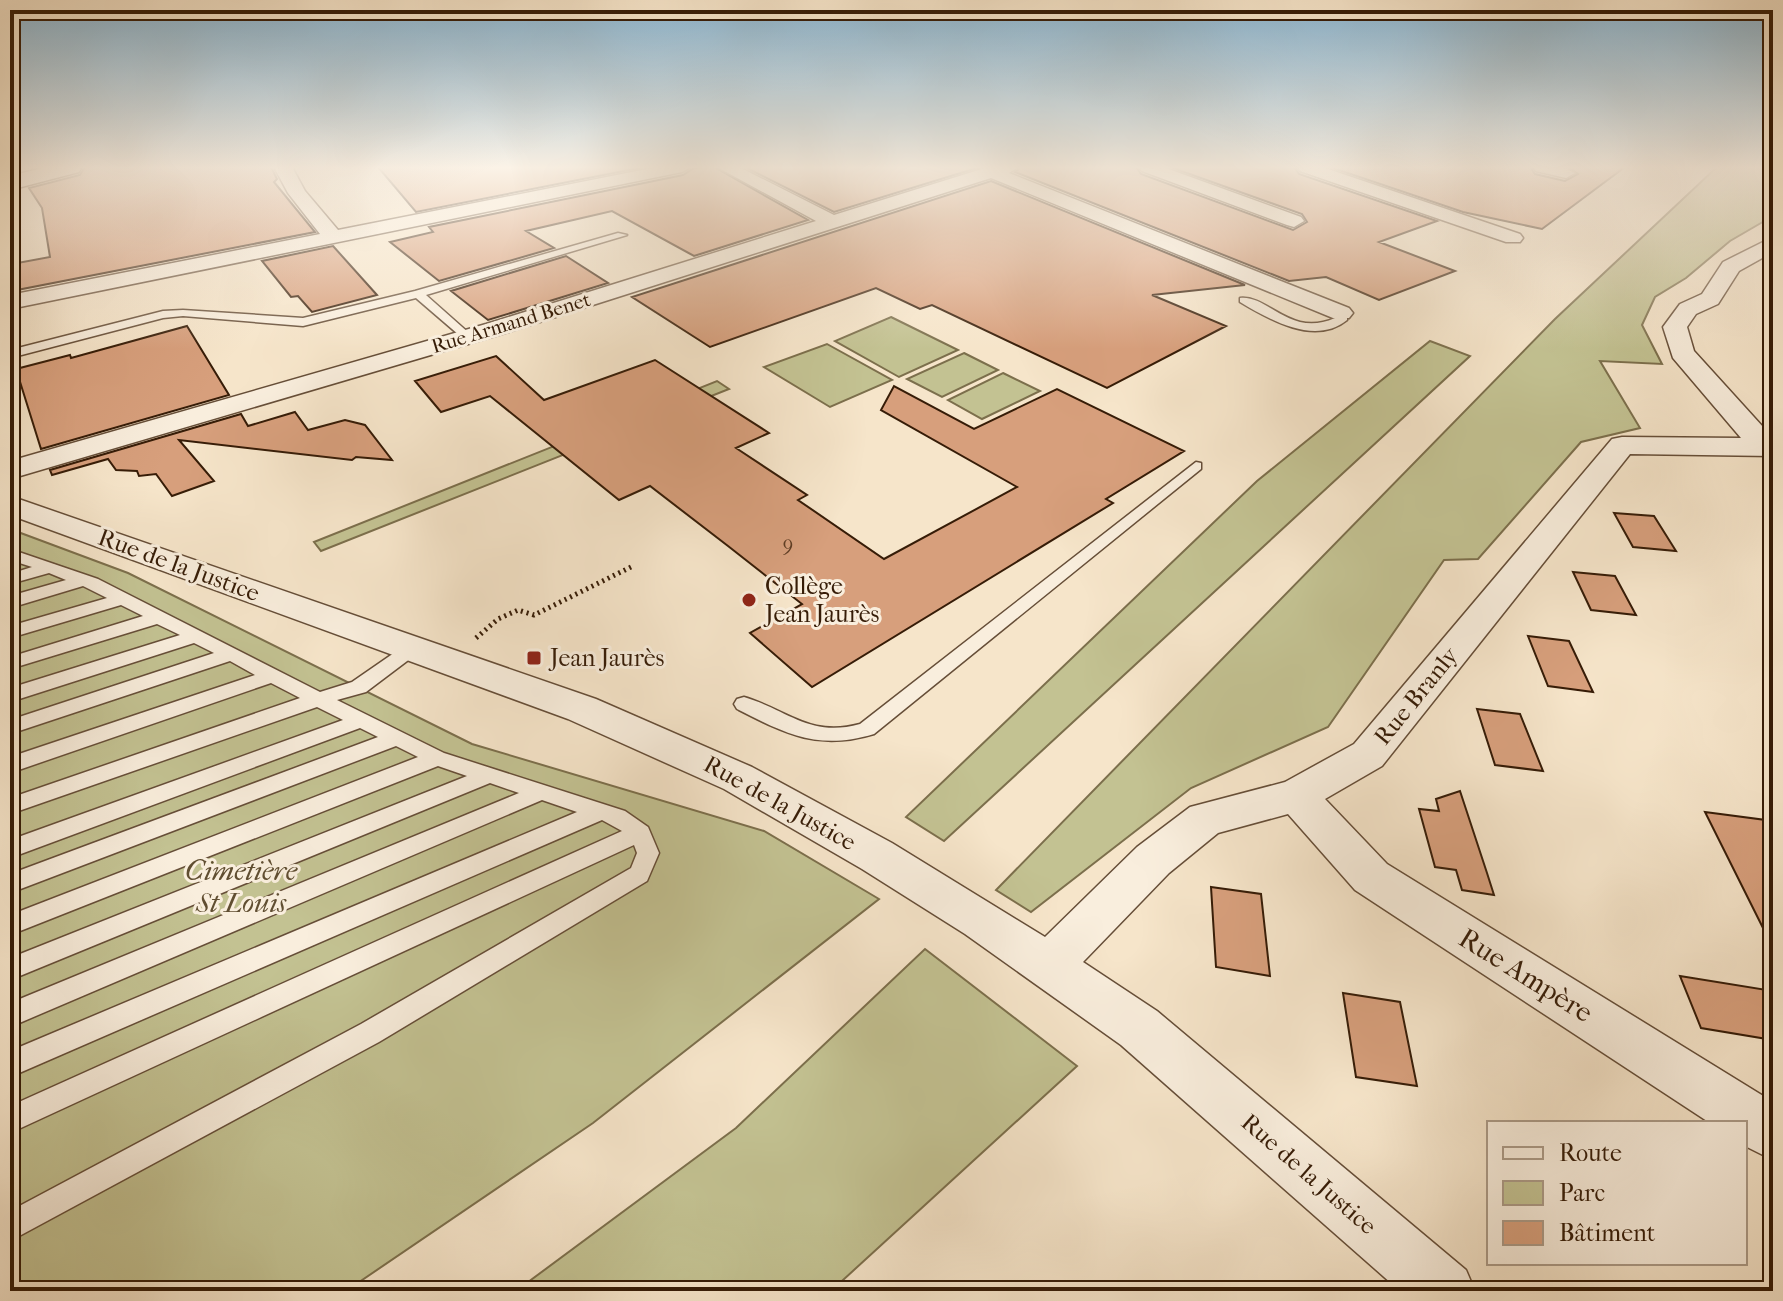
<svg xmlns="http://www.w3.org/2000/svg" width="1783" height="1301" font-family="'IM FELL French Canon',serif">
  <rect width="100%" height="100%" fill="#f6e5ca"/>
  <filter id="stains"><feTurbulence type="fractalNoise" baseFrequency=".0025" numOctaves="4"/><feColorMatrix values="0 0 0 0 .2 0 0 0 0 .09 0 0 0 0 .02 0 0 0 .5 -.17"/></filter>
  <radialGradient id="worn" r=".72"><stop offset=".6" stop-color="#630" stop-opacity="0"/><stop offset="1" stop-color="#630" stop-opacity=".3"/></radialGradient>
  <path fill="#c3c292" stroke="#7c6f4c" stroke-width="2" d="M1717,167H1773V216L1730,241L1686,278L1655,297L1642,325L1662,364L1600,361L1640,428L1581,442L1478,559L1444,560L1328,727L1191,788L1031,912L996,890L1555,319Z
    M891,317L958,350L899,377L835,341Z
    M1430,341L1470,356L944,841L906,817L1257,481Z
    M827,344L892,380L830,407L764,367Z
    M964,353L998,370L942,397L907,379Z
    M1003,373L1040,391L982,419L948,400Z
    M717,381L729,389L321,551L314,542Z
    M10,529L128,573L472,744L764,831L879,899L593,1123L346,1291H10Z
    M925,949L1077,1066L831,1291H516L736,1128Z"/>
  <path fill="#d79f7c" stroke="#361c07" stroke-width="2" d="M85,167H271L277,179L274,182L315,232L17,290L12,264L50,257L42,208L29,188L80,175Z
    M378,167H644L416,212Z
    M745,167H980L834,212Z
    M1021,167H1136L1141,174L1293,230L1307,222L1302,214L1170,167H1294L1299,174L1437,221L1379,242L1455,271L1379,300L1326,277L1289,281L1015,172Z
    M1330,167H1530L1535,174L1565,181L1578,174L1568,167H1625L1542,229L1463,212Z
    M694,168L714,167L808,220L694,256L612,211L526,231L554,248L439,281L390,242L433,232L429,227L683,175Z
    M991,181L1245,285L1152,295L1226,326L1107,388L932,305L920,309L876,288L710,347L632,297Z
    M333,246L377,295L312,312L298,296L291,297L262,261Z
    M566,256L608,283L488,320L451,291Z
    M187,326L229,395L41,449L16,369L70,355L71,358Z
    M496,356L544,400L655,360L769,433L736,448L807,495L798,500L884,559L1017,487L881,410L894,386L974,429L1057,389L1184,451L1106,499L1113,503L812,687L750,633L802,604L728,546L650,486L619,500L490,396L441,412L415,381Z
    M295,412L308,430L345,420L365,425L392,460L356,457L352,460L179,440L214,481L172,496L156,474L139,476L137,471L116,470L108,459L52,475L50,470L241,414L248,426Z
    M1614,513L1654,516L1676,551L1633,547Z
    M1573,572L1615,576L1636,615L1591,610Z
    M1528,636L1569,641L1593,692L1548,686Z
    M1477,709L1520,714L1543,771L1495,765Z
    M1460,791L1487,873L1494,895L1462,890L1456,870L1435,867L1419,809L1439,811L1436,799Z
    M1705,812L1773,821V948Z
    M1211,887L1261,894L1270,976L1216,967Z
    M1680,976L1773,991V1040L1701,1028Z
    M1343,993L1400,1002L1417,1086L1356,1077Z"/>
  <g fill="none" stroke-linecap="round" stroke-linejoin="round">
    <g stroke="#664e38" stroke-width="3">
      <path id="lane" d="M618,233L627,235L426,295L470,334L472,337L466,341L416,298L303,326L183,316L163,318L10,358V350L163,311L183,310L303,318L415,291Z
        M1240,298C1269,295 1290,338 1335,318V313L1341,310L1347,313V320C1315,346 1270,320 1240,302Z
        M1196,462L1201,463V469L874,734C818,751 786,734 737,709L734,704L737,699L744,697C788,710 810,738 860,724Z
        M10,549L98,579L320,692L352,682L407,644H419L422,648L419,652L366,692L337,700L444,753L625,811L648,827L659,853L647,881L379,1042L10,1241V1211L361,1024L631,868L637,853L634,845L10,1133V1106L622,831L602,820L10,1077V1051L577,812L542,800L10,1027V1003L519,793L490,783L10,980V958L467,776L438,766L10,935V915L418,757L396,746L10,893V874L378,737L360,728L10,858V840L343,720L317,707L10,814V798L300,698L271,683L10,773V757L255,675L230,661L10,734V720L214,653L194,643L10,702V688L180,635L157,624L10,669V657L143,616L121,605L10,638V626L107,598L83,586L10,608V596L66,580L49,573L10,584V574L32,567L10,560Z"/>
    </g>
    <g stroke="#664e38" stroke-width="3">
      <path id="street" d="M274,167H292L305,191L338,230L657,167H691L682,172L10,309V295L320,234L288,193Z
        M717,167H739L834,215L985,168L1018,167L1009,173L1349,308L1353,313L1349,318H1333L991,178L502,334L10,479V461L486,324L816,221Z
        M1139,167H1163L1301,217L1304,221L1294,227L1287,225L1142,171Z
        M1297,167H1322L1520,234L1523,238L1520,242H1506L1300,171Z
        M1533,167H1562L1575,173L1566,178L1536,171Z
        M1773,237V252L1739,271L1718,304L1696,314L1687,327L1694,351L1773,438V456L1630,454L1382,766L1325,799L1387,864L1773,1102V1160L1745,1146V1123H1710L1355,890L1288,814L1218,833L1169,873L1083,962L1157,1011L1466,1270L1475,1291H1400L1121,1045L965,934L862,869L724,789L568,719L10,515V496L596,699L752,767L892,843L1045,937L1137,847L1190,807L1285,782L1354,744L1612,439L1622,437L1741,438L1673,358L1663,327L1680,304L1702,294L1723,262Z"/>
    </g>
    <g stroke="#361c07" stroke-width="3">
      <path id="secondary" d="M47,167H82L79,172L10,190V176Z"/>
    </g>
    <path stroke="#361c07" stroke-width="5" stroke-dasharray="2 4" stroke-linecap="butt" d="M476,638L498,619L518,610L534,615L633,566"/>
    <use href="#lane" fill="#f9eedd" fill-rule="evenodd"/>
    <use href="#street" fill="#f9eedd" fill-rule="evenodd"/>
    <use href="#secondary" fill="#f9eedd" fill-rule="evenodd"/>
  </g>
  <linearGradient id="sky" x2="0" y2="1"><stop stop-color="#8ab8d6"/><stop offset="0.48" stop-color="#fbf3e7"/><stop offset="1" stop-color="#fbf3e7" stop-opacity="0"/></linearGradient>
  <rect width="1783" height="349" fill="url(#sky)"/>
  <g fill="#8f2418" stroke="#f9eedd" stroke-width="3">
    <circle cx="749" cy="600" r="8"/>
    <rect x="526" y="650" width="16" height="16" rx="4"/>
  </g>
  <g text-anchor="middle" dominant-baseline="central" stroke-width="6" stroke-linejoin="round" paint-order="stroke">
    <g font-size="20" fill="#361c07" stroke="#f9eedd">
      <text transform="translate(511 323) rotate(-17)">Rue Armand Benet</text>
    </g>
    <g font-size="20" fill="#5e3d24">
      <text x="788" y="544">9</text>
    </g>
    <g font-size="24" fill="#361c07" stroke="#f9eedd">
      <text transform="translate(179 565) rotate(20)">Rue de la Justice</text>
      <text transform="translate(1416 696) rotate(-51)">Rue Branly</text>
      <text transform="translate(780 803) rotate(29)">Rue de la Justice</text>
      <text transform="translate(1309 1174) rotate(41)">Rue de la Justice</text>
    </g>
    <g font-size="24" fill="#361c07" stroke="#f9eedd" text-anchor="start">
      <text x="765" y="586">Collège<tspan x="765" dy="28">Jean Jaurès</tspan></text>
      <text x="550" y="658">Jean Jaurès</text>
    </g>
    <g font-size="28" font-style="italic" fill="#604e31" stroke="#f9eedd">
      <text x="241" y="870">Cimetière<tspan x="241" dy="32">St Louis</tspan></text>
    </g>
    <g font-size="28" fill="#361c07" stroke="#f9eedd">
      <text transform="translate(1526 975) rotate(32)">Rue Ampère</text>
    </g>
  </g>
  <rect width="1783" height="1301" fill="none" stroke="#f6e5ca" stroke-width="40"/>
  <rect x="12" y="12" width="1759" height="1277" fill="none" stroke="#361c07" stroke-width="4"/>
  <rect x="20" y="20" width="1743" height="1261" fill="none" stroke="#361c07" stroke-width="2"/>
  <rect x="1487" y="1121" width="260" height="144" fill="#f9eedd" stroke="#ab9a87" stroke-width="2"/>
  <rect x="1503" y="1147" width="40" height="12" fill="#f9eedd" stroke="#ab9a87" stroke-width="2"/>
  <text x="1559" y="1161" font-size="24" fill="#361c07">Route</text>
  <rect x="1503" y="1181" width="40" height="24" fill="#c3c292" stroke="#ab9a87" stroke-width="2"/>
  <text x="1559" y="1201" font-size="24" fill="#361c07">Parc</text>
  <rect x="1503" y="1221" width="40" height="24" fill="#d79f7c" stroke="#ab9a87" stroke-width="2"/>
  <text x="1559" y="1241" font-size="24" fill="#361c07">Bâtiment</text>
  <rect width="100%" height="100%" filter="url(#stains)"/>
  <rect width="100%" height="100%" fill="url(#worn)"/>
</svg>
